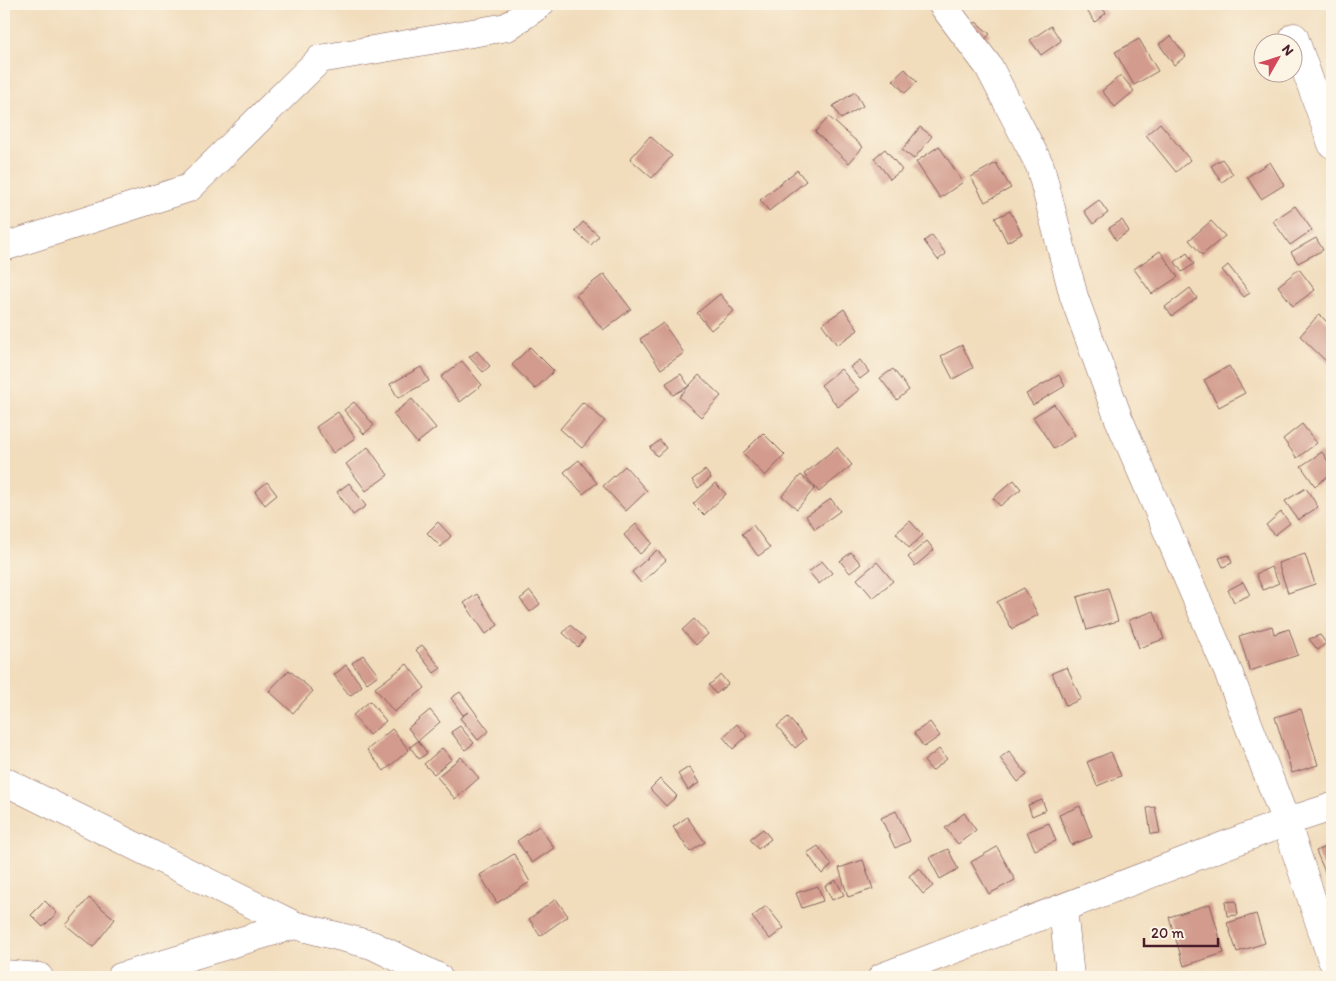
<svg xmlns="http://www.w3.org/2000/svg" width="1336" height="981" font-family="Itim,sans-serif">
  <rect width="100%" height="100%" fill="#fcf5e5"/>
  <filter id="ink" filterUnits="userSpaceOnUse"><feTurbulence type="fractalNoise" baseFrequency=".02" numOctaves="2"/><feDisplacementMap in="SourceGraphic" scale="10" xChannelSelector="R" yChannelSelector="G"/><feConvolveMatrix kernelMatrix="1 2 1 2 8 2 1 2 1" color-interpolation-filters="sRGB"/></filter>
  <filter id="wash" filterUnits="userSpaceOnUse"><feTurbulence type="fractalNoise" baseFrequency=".0096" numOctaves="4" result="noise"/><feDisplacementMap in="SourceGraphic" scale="20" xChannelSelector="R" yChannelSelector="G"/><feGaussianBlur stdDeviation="1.12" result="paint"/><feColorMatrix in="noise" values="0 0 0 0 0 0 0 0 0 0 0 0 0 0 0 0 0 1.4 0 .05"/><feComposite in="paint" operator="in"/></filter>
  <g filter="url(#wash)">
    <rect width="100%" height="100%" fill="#f1dcbb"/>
    <g id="blocks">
      <path fill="#d29b8d" d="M1096,4H1099L1106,13L1095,22L1087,11Z
        M976,22L990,34L980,45L967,32Z
        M1051,26L1061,41L1041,55L1030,40Z
        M1171,36L1186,56L1174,65L1159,44Z
        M1139,39L1158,71L1134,85L1115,52Z
        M905,69L917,82L905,93L893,80Z
        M1121,75L1134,91L1115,107L1102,91Z
        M855,92L863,106L841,119L833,106Z
        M829,117L863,147L849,163L815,132Z
        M1160,123L1190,160L1176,172L1146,135Z
        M920,127L932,136L914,159L902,150Z
        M650,136L672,156L652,178L630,159Z
        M939,146L963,182L940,198L916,162Z
        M885,149L902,170L890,179L874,158Z
        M1222,159L1233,174L1222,182L1211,166Z
        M1270,162L1284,185L1261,199L1247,177Z
        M996,163L1011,188L985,202L971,177Z
        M797,170L806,181L769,211L760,200Z
        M1099,200L1108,213L1093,224L1084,211Z
        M1295,206L1312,230L1290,245L1273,221Z
        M1010,211L1022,234L1007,242L995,218Z
        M1122,220L1129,231L1116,240L1109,228Z
        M1211,221L1225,236L1202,255L1189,240Z
        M583,222L599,236L591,245L575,231Z
        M932,235L946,254L938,260L924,241Z
        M1316,238L1323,250L1298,263L1291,252Z
        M1160,251L1178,277L1152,294L1134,269Z
        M1187,253L1194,264L1182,272L1175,262Z
        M1228,265L1250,293L1244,297L1222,270Z
        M1299,269L1315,290L1293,306L1278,286Z
        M604,274L631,309L603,330L576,295Z
        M1190,288L1197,298L1172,316L1165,307Z
        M720,294L734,311L711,330L697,313Z
        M844,309L858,330L837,345L822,324Z
        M1319,314L1332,327V363L1330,365L1300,336Z
        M663,323L684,353L661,369L640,339Z
        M962,345L973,368L953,379L941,356Z
        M530,347L554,371L535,389L512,365Z
        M477,351L490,366L483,372L469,357Z
        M860,360L869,372L860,379L850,367Z
        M462,361L482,385L460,402L441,377Z
        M1229,366L1245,393L1219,407L1204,380Z
        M421,367L429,381L398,398L390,384Z
        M841,369L859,390L838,407L821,385Z
        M893,369L909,390L897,400L880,378Z
        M681,374L689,386L673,395L666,383Z
        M699,375L721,396L701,417L679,397Z
        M1059,375L1065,386L1033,405L1026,394Z
        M412,399L436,428L417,443L393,414Z
        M354,402L374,425L364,434L344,410Z
        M583,402L605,421L582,448L560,429Z
        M1054,404L1075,435L1054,449L1033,417Z
        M338,412L355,438L333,453L316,427Z
        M1302,424L1317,443L1297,458L1283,439Z
        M763,433L785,455L765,476L743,453Z
        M660,440L666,448L657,456L650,448Z
        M368,447L388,475L366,491L346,464Z
        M837,447L852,465L819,492L804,474Z
        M1322,452L1332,467V473L1315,486L1301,466Z
        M579,460L597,483L583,494L564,472Z
        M625,466L647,491L626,511L603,486Z
        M705,470L711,478L698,488L692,480Z
        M801,475L815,488L797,509L782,496Z
        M1014,480L1021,489L1000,506L993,498Z
        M267,482L277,495L265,505L255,492Z
        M349,483L366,506L353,515L337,492Z
        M715,483L726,494L704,515L693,504Z
        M1306,488L1318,507L1298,520L1285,501Z
        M831,499L840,511L815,529L806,516Z
        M1281,512L1290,523L1275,535L1266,525Z
        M910,521L923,535L909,548L896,533Z
        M438,522L451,536L441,547L427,533Z
        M636,524L652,543L640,554L624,535Z
        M753,525L770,548L758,556L742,534Z
        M927,541L934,550L915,566L908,557Z
        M657,550L666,560L641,583L632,572Z
        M851,552L861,564L850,573L840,561Z
        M1305,554L1315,584L1288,593L1278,563Z
        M1229,555L1232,563L1223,567L1219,558Z
        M822,561L832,573L819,584L809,572Z
        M877,562L893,581L873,598L857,579Z
        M1271,567L1279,583L1263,590L1256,574Z
        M1243,582L1250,595L1234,602L1228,590Z
        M1024,588L1038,615L1012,629L997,602Z
        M1108,588L1118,621L1087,630L1077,597Z
        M530,591L540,604L530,612L520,599Z
        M477,594L498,625L486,634L464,603Z
        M1154,611L1164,639L1139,648L1129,620Z
        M694,619L708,634L696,645L682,630Z
        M570,625L585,638L578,647L563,633Z
        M1272,626L1274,634L1289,629L1298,655L1250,671L1239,636Z
        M1320,635L1326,643L1318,650L1309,639Z
        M422,645L441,668L434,673L416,650Z
        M363,655L378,675L367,683L352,663Z
        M407,664L425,688L394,712L375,688Z
        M346,665L362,686L350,696L334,675Z
        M1067,667L1081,699L1066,706L1052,673Z
        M289,670L313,691L293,713L269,691Z
        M721,675L728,684L716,694L709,685Z
        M460,692L489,731L478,740L460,718L468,712L463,715L451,698Z
        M370,701L386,721L369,735L353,715Z
        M1301,709L1318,765L1292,773L1275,717Z
        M430,710L440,722L418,741L408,728Z
        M788,717L806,739L795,748L777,726Z
        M930,722L940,736L924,747L914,733Z
        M737,724L747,736L733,749L723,737Z
        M460,726L474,743L465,750L451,732Z
        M392,729L409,750L384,771L367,750Z
        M418,741L427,753L419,759L410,747Z
        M442,748L452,759L434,774L424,764Z
        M939,749L947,759L932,771L924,761Z
        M1009,751L1027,775L1018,782L1000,758Z
        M1111,752L1121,776L1097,786L1087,762Z
        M461,757L479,778L455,799L437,777Z
        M689,767L699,783L688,790L678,774Z
        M660,779L677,796L666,806L650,789Z
        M1042,800L1046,810L1032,816L1028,805Z
        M1080,806L1092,837L1071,845L1059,815Z
        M1155,807L1160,833L1151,834L1147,808Z
        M896,811L910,841L895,848L881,818Z
        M964,813L976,830L958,844L945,828Z
        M687,817L705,842L690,852L673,827Z
        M1049,823L1056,841L1035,850L1027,832Z
        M539,826L554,848L532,863L517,841Z
        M763,829L771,839L758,849L750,839Z
        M1332,844V888L1316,851Z
        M818,846L832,865L822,874L807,853Z
        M997,847L1015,880L989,894L971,862Z
        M948,849L958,869L940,879L929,858Z
        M514,854L530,882L497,903L480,875Z
        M863,860L873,889L848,897L839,868Z
        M919,868L933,886L923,894L909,876Z
        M836,880L844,895L832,900L825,886Z
        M818,886L823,901L802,908L796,893Z
        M89,898L115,919L93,947L66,925Z
        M556,899L568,916L540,936L529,919Z
        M45,901L57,913L43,927L31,915Z
        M1236,901L1238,915L1227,916L1225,902Z
        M1210,904L1224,953L1184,966L1169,917Z
        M766,906L784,928L770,939L752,917Z
        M1256,914L1265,943L1237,952L1227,923Z"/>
    </g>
  </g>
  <g filter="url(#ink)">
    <use href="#blocks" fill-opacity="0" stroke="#84615d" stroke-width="1"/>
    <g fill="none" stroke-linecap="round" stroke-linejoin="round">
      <g stroke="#84615d" stroke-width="29">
        <path id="minor" d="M942,4L989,67L1040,166L1074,297L1118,417L1229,674L1286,822L1332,960
          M1294,37L1332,144
          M4,247L189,188L320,59L507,27L540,4
          M4,781L294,925L372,945L438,977
          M1063,908L1070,977
          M4,974L39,977
          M121,977L294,925
          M882,977L1286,822L1332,807"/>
      </g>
      <use href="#minor" stroke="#fff" stroke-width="28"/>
    </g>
  </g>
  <rect width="1336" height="981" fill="none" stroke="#fcf5e5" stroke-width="20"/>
  <g transform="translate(1278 58) rotate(51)"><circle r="24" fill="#fcf5e5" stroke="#b59f9b"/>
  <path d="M0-4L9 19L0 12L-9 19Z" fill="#d1495b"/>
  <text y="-8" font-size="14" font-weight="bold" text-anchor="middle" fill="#4a1f2b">N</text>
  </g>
  <path d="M1144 938v8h74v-8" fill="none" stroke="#4a1f2b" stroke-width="2.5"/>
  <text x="1151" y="938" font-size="15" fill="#4a1f2b" stroke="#fcf5e5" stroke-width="4" paint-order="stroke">20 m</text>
</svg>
